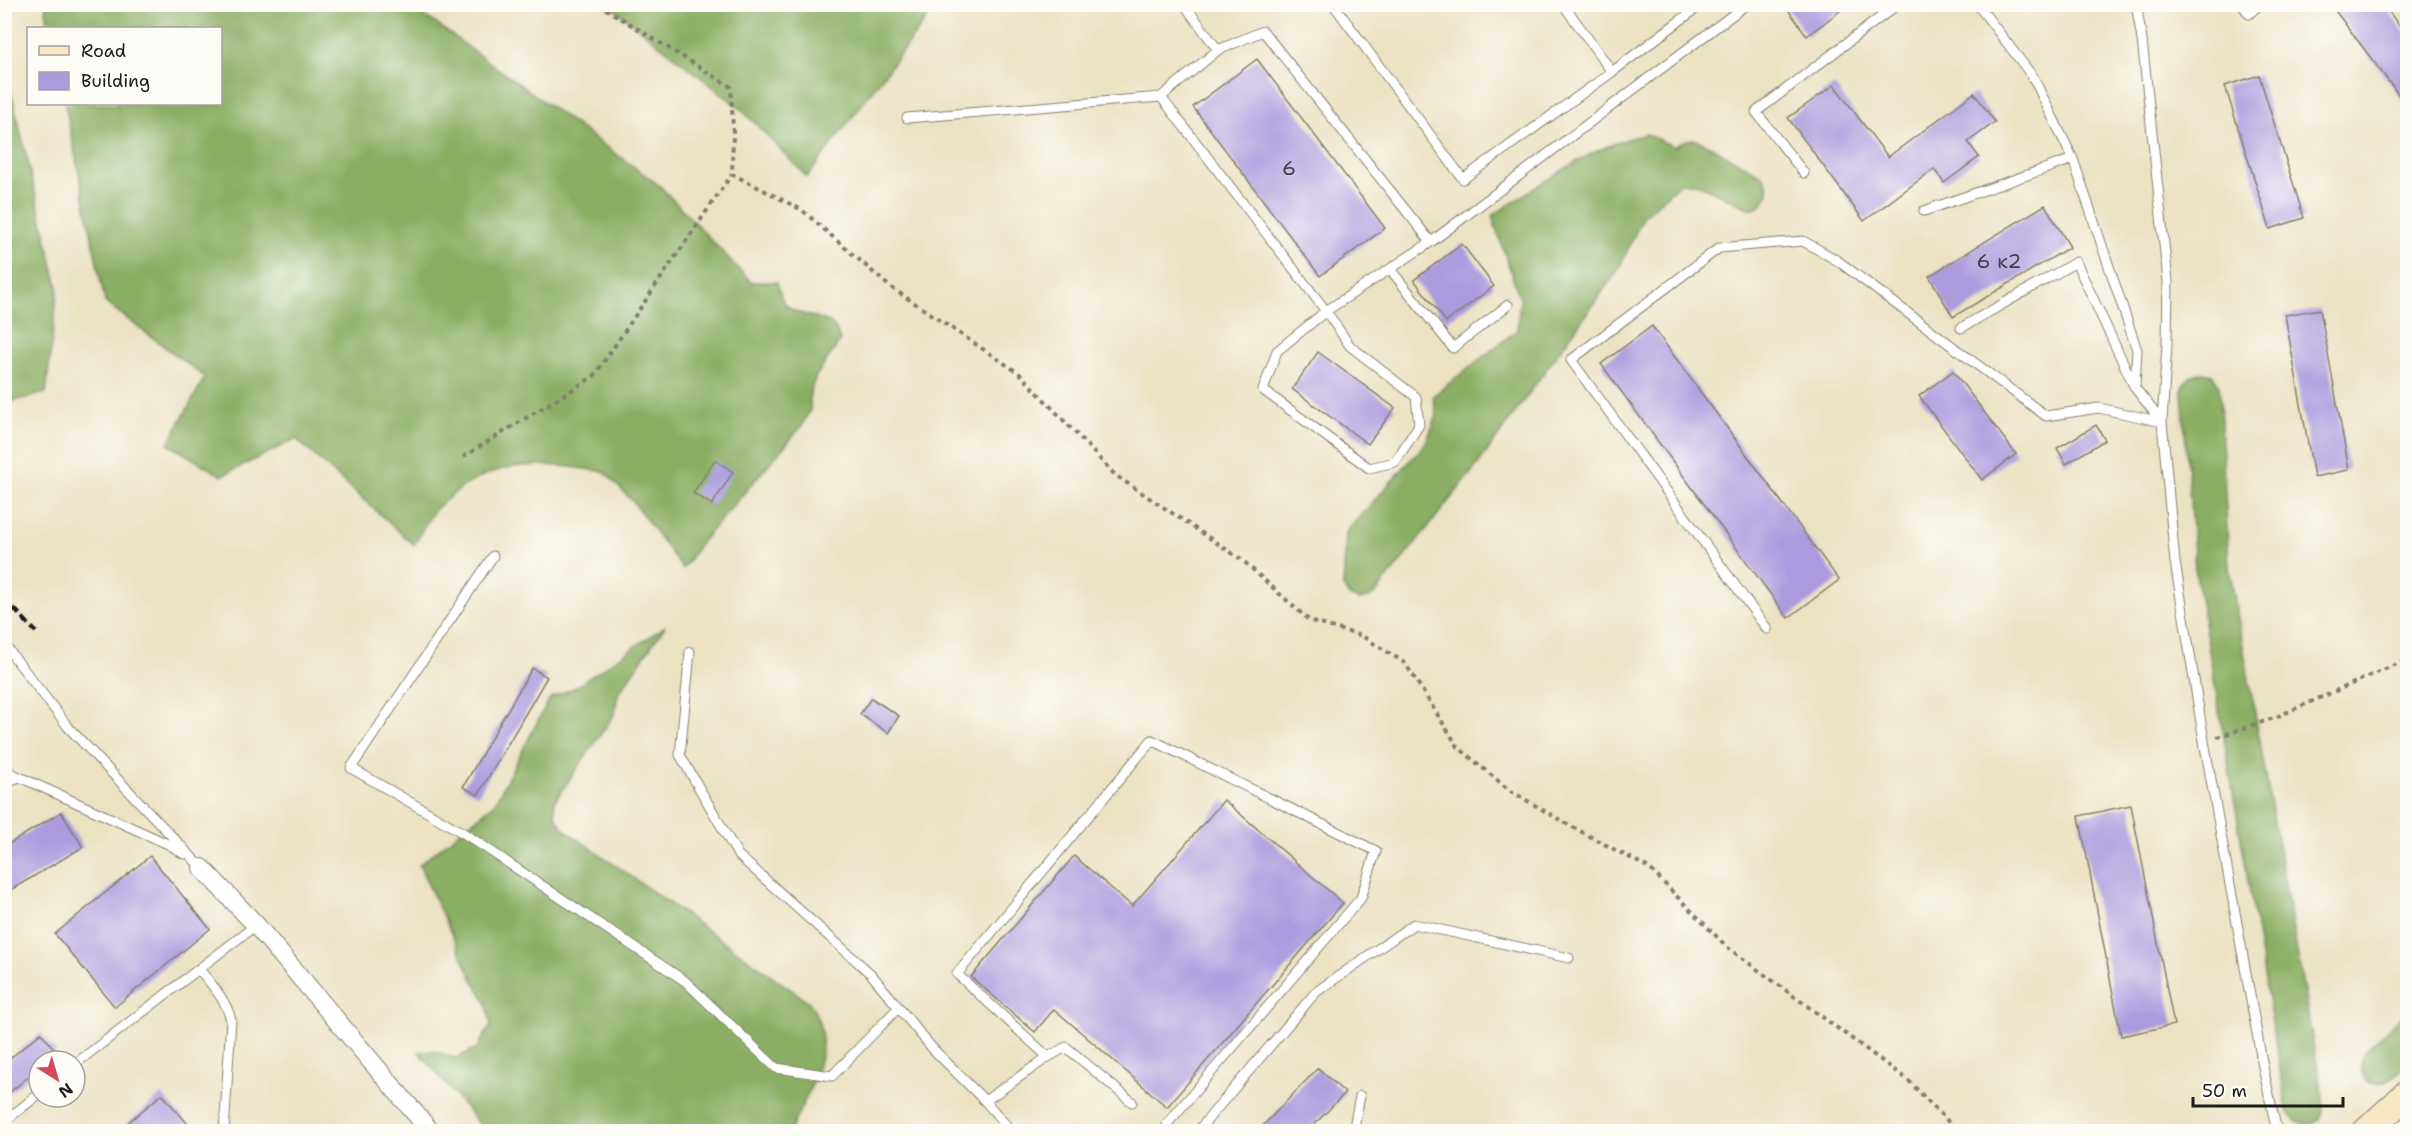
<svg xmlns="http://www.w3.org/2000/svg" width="2412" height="1136" font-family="'Shantell Sans',sans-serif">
  <rect width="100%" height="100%" fill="#fdfcf7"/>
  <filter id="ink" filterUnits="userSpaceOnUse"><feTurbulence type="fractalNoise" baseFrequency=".0167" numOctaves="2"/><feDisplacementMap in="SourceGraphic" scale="12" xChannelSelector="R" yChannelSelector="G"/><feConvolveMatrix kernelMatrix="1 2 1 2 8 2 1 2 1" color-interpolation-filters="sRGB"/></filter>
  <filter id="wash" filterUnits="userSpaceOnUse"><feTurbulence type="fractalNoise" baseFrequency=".008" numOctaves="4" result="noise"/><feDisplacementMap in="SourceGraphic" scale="24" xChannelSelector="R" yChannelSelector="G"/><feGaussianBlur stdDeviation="1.35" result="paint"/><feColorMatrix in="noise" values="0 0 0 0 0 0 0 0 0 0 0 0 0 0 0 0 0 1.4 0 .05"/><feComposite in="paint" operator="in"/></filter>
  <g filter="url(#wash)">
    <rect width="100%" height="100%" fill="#ebe2c2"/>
    <path fill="#8aae63" stroke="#536540" stroke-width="1.5" d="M45,5H410L659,185L751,282H777C779,287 780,295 783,301C797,323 835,308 840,341L816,376L810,392V410L801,427L699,545L683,569L634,503L605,472C537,461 489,457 436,509C427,518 421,534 414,545L296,439L222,476L168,444L205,377L105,302L65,104H220V28H49Z
      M609,5H937L807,177L741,109Z
      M4,63L58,287L46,393L5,403Z
      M1646,134L1675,147C1684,139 1691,138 1702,142L1762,175C1774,189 1768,205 1750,209L1696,183H1680L1643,217L1618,270L1478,464L1375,594L1368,598L1359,600L1349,596L1343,586L1346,532L1425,444L1437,416L1433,396L1517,330L1520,299L1492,216C1541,185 1589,146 1646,134Z
      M2203,372L2212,375L2219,385L2229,567L2324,1105C2322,1129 2297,1131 2287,1110L2195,568L2182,391C2186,379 2190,375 2203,372Z
      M665,626L618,694L614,715L554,802L556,817L564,829L809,1002C840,1047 809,1088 790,1131H485L419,1052L434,1051L456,1058L477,1048L491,1025L486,1001L473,980L419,865L494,804L550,698L574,688Z
      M2407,1011V1063C2401,1069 2393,1079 2385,1082C2364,1090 2356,1068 2364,1052Z"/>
    <g id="blocks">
      <path fill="#ab9bde" d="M1784,4H1849L1807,36Z
        M2330,4H2383L2408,37V107Z
        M1257,59L1385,228L1320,276L1193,107Z
        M2259,75L2304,218L2270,229L2225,86Z
        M1834,85L1888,157L1974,93L1995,122L1968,142L1979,157L1944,183L1934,169L1864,221L1788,118Z
        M2045,205L2070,247L1953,317L1929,276Z
        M1462,244L1494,286L1446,322L1414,280Z
        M2320,309L2349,470L2314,477L2285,315Z
        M1652,326L1839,580L1788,618L1601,364Z
        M1318,352L1395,408L1368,444L1292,389Z
        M1953,371L2016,454L1982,480L1919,396Z
        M2096,425L2105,440L2066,464L2057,448Z
        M715,460L733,472L712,505L693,493Z
        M532,668L547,677L478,795L463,787Z
        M871,698L899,716L888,733L860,714Z
        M1224,800L1343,903L1167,1107L1054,1009L1035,1032L971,977L1074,856L1132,906Z
        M2131,805L2174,1025L2121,1036L2079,816Z
        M61,812L83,847L4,894V847Z
        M150,856L210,929L115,1007L55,934Z
        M41,1033L57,1052L47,1061H39V1068L4,1097V1063Z
        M1318,1068L1345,1093L1308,1131H1258Z
        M162,1094L194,1131H118Z"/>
    </g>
  </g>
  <g filter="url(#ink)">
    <use href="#blocks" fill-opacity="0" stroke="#847f6f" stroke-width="1.5"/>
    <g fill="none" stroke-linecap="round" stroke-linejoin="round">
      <g stroke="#847f6f" stroke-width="11">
        <path id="lane" d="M1184,4L1218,50
          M1333,4L1463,179L1612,72L1702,4
          M1563,4L1612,72
          M1977,4L2033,77L2073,159
          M2136,4L2142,40L2168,281L2167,344L2162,422L2175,562L2204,741L2263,1067L2277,1132
          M2242,4L2249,14L2260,4
          M907,118L1161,97
          M1804,173L1756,112L1898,4
          M1924,211L2073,159L2137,350L2135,385
          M1431,242L1326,311L1277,351L1263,390L1369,468L1395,462L1419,425L1416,397L1350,346L1326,311L1161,97L1218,50L1263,31L1431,242L1747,4
          M1390,269L1453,348L1508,305
          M493,556L351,768L465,834L685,981L776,1068L832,1076L898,1008
          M1767,629L1571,360L1719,248L1803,241L1838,261L2046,416L2099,408L2162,422L2135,388L2076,262L1961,328
          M4,644L69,728L202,868
          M690,652L680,755L738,855L871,974L932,1048L985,1101
          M4,770L170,845L184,854
          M4,786L18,777
          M199,969C212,985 226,1000 231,1020L224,1132
          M1048,1057L957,974L1152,740L1376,851L1361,898L1167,1124
          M75,1064L256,925
          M4,1122L39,1094
          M1012,1132L985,1101L1048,1057L1066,1047L1132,1102
          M1197,1132L1316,992L1414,924L1569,958
          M1353,1132L1360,1096"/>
      </g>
      <g stroke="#847f6f" stroke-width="20">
        <path id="street" d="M202,868L256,925L431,1132"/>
      </g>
      <g stroke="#847f6f" stroke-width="29">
        <path id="secondary" d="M2366,1132L2408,1093"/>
      </g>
      <path stroke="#847f6f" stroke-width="4" stroke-dasharray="4.5 4.5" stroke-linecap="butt" d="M598,4L731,87L733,131L732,174L802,210L889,286L1020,374L1115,475L1241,559L1310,621L1362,636L1405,663L1458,747L1509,790L1567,824L1649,868L1727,947L1908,1080L1958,1132
        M463,457L594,376L732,174
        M2217,737L2274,718L2408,659"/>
      <use href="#lane" stroke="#fff" stroke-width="9"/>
      <use href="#street" stroke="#fff" stroke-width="18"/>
      <use href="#secondary" stroke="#f7e8c3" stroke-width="27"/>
      <path stroke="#1c1c1c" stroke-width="4.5" stroke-dasharray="9 4.5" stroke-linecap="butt" d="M4,598L36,632"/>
    </g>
  </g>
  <g text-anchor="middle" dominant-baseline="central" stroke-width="5" stroke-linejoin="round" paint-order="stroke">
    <g font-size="20" fill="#403c4c">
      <text x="1289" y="168">6</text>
      <text x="1999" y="261">6 к2</text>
    </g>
  </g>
  <rect width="2412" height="1136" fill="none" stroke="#fdfcf7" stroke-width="24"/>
  <rect x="27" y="27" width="195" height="78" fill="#fdfcf7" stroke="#a3a29f" stroke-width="1.5"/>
  <rect x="39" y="46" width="30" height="9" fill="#f7e8c3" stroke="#a3a29f" stroke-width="1.5"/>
  <text x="81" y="57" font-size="18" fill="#1c1c1c">Road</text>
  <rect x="39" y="72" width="30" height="18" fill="#ab9bde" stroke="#a3a29f" stroke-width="1.5"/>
  <text x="81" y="87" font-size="18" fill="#1c1c1c">Building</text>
  <g transform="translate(57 1079) rotate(143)"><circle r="28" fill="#fdfcf7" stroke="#a3a29f" stroke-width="1.5"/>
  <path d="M0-4.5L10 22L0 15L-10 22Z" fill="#d1495b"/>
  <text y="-9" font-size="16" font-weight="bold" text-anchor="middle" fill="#1c1c1c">N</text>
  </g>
  <path d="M2193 1097v9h150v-9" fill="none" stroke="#1c1c1c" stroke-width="3"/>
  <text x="2202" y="1097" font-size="18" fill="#1c1c1c" stroke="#fdfcf7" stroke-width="4.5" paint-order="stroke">50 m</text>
</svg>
